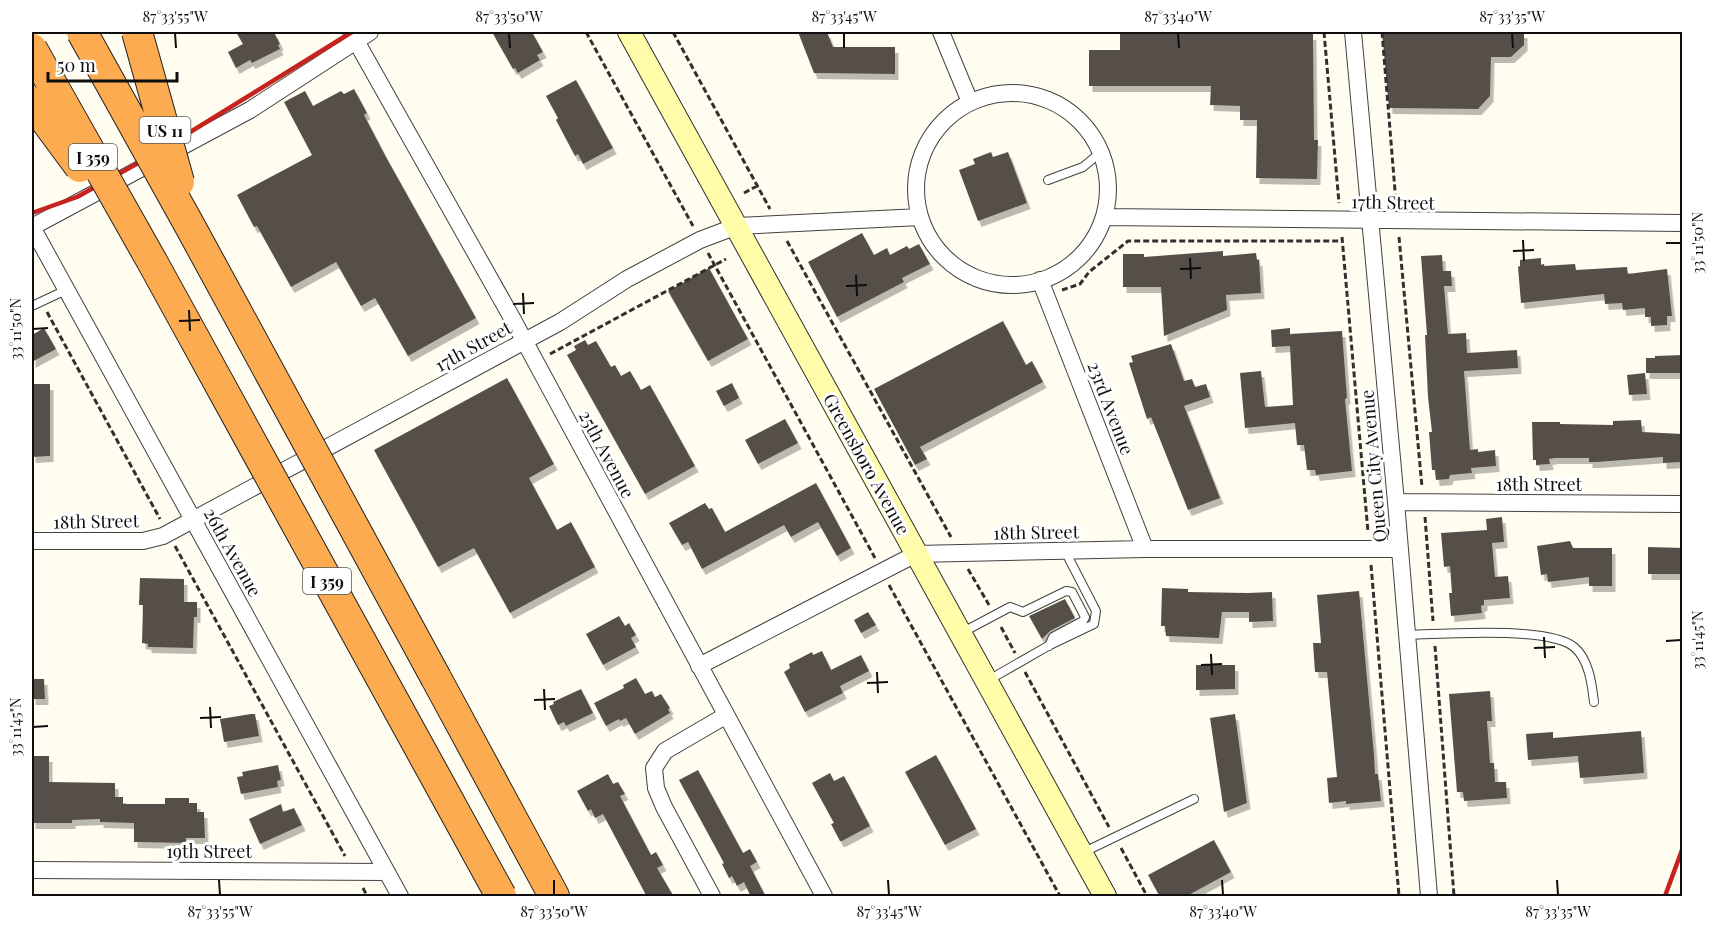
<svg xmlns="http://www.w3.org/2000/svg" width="1714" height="928" font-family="'Playfair Display',serif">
  <defs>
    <filter id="shadow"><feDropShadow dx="3.5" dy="6" stdDeviation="0" flood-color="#0004"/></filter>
  </defs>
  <rect width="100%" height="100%" fill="#fffdef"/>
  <path fill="#57504a" filter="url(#shadow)" d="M236,32H274L280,44L278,45L280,49L252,63L250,60L236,68L228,52L243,44Z
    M492,32H532L543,52L537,55L540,60L518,73L515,68L513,69Z
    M798,32H827L833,47H895V74L814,73Z
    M1120,32H1221V34H1313L1314,140H1318L1317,179L1256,178L1257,120H1240V106L1210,105L1211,86H1089V50H1120Z
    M1382,32H1524V45L1511,57H1491L1490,96L1478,109L1389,108Z
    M576,80L613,148L583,164L578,154L575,156L556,120L558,118L546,96Z
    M354,89L367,113L364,115L386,157L476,318L408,356L375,298L361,306L336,262L291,287L257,226L254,227L237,195L312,155L284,102L305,91L313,106L341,91L344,94Z
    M991,152L993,157L1008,152L1027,203L978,221L959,170L975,164L973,159Z
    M862,233L874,255L887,248L890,255L907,246L909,249L919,244L930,264L902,278L904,282L837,317L808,262Z
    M1223,251V256L1256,253L1257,260H1259L1261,293L1226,295L1227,310L1164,336L1161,287H1123V254H1144V257Z
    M1442,255L1443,271H1451L1452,286H1444L1448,334L1466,333L1467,353L1517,350L1518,368L1464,371L1470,450L1478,449V452L1495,450L1496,466L1471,468L1472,473L1450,475L1449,479L1436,480L1435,470H1432L1429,432H1432L1428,397L1425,335H1427L1421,256Z
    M1541,258V265L1544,264V266L1575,264L1576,270L1627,267L1628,274L1667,269L1672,316H1667V325L1651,326V317H1645V308L1623,310L1622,303L1605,304L1604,294L1521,303L1518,267L1520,266V260Z
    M709,268L748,339L708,361L668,291Z
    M1003,321L1026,365L1032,361L1043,382L920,447L927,459L915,465L874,389Z
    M44,328L56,349L32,362V335Z
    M1290,328V334L1342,331L1347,398L1345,399L1352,471L1316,475L1315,470H1307L1304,445H1297L1295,423L1245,428L1240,373L1261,371L1265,407L1293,405L1290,346L1272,347L1271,330Z
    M585,340L588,345L596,341L611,367L615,365L621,376L630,371L641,390L650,385L695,466L645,494L567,355L576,350L574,346Z
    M1171,344L1184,381L1192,379L1195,387L1206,384L1210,397L1184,406L1220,498L1188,510L1151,417L1147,419L1129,363L1133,362L1131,356Z
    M1683,355V373H1646V358H1655V356Z
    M1645,373L1647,394L1629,395L1627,375Z
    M507,378L554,464L529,478L557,530L571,522L595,567L510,613L474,548L438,567L374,450Z
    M732,383L739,398L724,406L716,391Z
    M32,384H50V456L32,457Z
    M785,419L798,443L758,464L745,440Z
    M1641,420L1642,432L1683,434V462L1663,463V457L1597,462H1589V458H1555L1549,459L1550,464L1536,465V460H1533L1532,422H1560V424L1613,425V421Z
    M816,483L851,548L837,556L818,522L791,537L784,525L702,569L688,542L682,545L669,523L705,503L709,509L712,508L725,532Z
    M1502,517L1504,542L1492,543L1495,577L1508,576L1510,598L1484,600V605L1481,606L1482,613L1451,616L1449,593H1452L1450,566L1444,567L1441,533L1487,530L1486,519Z
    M1570,541L1573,548H1612V586H1589V577L1548,582L1547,574L1541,575L1537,546Z
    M1648,547L1683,548V574H1648Z
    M140,578L184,579V602H197V617H194L193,648L148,647V644L142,643L143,605H139Z
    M1162,588L1188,589V592L1248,593L1272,592L1273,621L1249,622V612H1222L1219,638L1166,636L1165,626H1161Z
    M1359,591L1374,755L1375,774H1378L1381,801L1346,804V801L1329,803L1327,778L1337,777L1327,672H1315L1313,643H1321L1317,595Z
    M1065,599L1075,618L1050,631L1042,639L1029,616Z
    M868,612L876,625L861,633L854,620Z
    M619,616L625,626L629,623L636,635L631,638L636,647L603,665L586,634Z
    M822,651L831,670L861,655L869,671L840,686L843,693L805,712L784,672L790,668L789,664L812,652L813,655Z
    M1196,665H1235V689L1196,690Z
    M636,678L645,694L652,691L655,697L661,694L670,708L668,709L670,713L635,734L626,718L620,721L619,719L606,726L594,703L624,688L623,685Z
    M32,679H44L45,699H32Z
    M581,689L593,713L566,726L564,722L558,725L549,706L554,704L553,702Z
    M1490,691L1492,721H1487L1490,763H1494L1495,782H1506L1507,798L1464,801L1463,792H1457L1449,694Z
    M251,714H255L259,736L224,742L220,719Z
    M1235,714L1247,803L1224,812L1210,718Z
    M1641,731L1644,773L1580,778L1578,756L1528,760L1526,734L1553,732V738Z
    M936,755L976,829L945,845L905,772Z
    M32,756H49V782L115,783V797H123V804H165V798H189V803H197V812H204L205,838H186V843L134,842V823L100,822V819L72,820V823H32Z
    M278,765L281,780L277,781L278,787L241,794L237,777L243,776L242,772Z
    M698,770L743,853L750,849L757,862L750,866L766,897H751L744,882L737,886L732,876L729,878L722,864L724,863L679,780Z
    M830,773L834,781L844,776L870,826L842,841H840L831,824L834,823L812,783Z
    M608,774L613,784L618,782L625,794L620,796L651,855L656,852L663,865L657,868L674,897H647L603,814L595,818L591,809L588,811L577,791Z
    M281,804L283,812L294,808L302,825L260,844L249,819Z
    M1214,840L1231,872L1185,897H1160L1148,875Z"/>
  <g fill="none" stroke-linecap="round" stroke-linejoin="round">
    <g stroke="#414141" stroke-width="10">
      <path id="service" d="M1048,180L1083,167L1101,152
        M32,306L66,290
        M963,632L1010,607L1023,612L1066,591L1072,592L1085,617L1083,621L1053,637L1049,646
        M1407,635C1441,634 1548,626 1574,647C1589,659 1592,685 1594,702
        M987,681L1048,646L1094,624L1096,611L1065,551
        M1082,853L1194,799"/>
    </g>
    <g stroke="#414141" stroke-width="18">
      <path id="minor" d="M351,32L512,318L824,896
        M941,32L970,102
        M1353,32L1396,502L1429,896
        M916 189a96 96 0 1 1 192 0a96 96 0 1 1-192 0Z
        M1104,217L1682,223
        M32,227L400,896
        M32,227L250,110L370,32
        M1040,280L1145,549
        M1396,502L1682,504
        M32,541H143L163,536L560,322L627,279L700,240L737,226L920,217
        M699,666L916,554L1145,549H1400
        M32,870L387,872
        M712,896L664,807L656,788L654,768L665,751L725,716"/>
    </g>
    <g stroke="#303030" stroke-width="24">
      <path id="secondary" d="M629,32L1105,896"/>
    </g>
    <g stroke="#1f1f1f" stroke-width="32">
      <path id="motorway" d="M436,678L554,896"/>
    </g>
    <path stroke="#303030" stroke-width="3" stroke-dasharray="6 3" stroke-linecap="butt" d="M586,32L693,226
      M673,32L770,209
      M1324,32L1339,203
      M1382,32L1396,203
      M744,193L757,186
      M1342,237L1368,532
      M1399,237L1422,487
      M787,241L951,537
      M708,253L875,558
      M1062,290L1080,284L1089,272L1128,241H1342
      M47,312L160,519
      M550,354L726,259
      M1425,517L1433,621
      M175,546L345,856
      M1371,565L1399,896
      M968,569L989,605
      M889,585L1060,896
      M1001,627L1015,653
      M1435,646L1454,896
      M1025,672L1109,827
      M1121,848L1147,896
      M363,888L367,896"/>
    <use href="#service" stroke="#fff" stroke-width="8"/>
    <use href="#minor" stroke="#fff" stroke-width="16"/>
    <use href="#secondary" stroke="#fffcaa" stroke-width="22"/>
    <use href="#motorway" stroke="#fcab50" stroke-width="30"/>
    <path stroke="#c6221e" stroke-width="4.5" d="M32,213L77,197L158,152L352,32
      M1665,896L1682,850"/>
    <g stroke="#1f1f1f" stroke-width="32" stroke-linecap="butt">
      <path id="motorway-bridge" d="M82,32L191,228L436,678
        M137,32L179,182
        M32,49L154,265L501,896
        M32,102L80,167"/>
    </g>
    <use href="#motorway-bridge" stroke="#fcab50" stroke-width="30"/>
  </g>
  <path fill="none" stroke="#0e0e0e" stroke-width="2" d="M175,33L176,48M509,33L510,48M844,33V48M1178,33L1179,48M1512,33L1513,48M1523,240L1524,261M1666,243H1681M1513,251L1534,250M1190,258L1191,279M1180,269L1201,268M856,275L857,296M846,286L867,285M523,293L524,314M513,304L534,303M189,310L190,331M179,321L200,320M33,329L48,328M1544,637L1545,658M1666,641L1681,640M1534,648L1555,647M1211,654L1212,675M1201,665L1222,664M877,672L878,693M867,683L888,682M544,689L545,710M534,700L555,699M210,707L211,728M200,718L221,717M33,727L48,726M219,880L220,895M554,880V895M888,880L889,895M1222,880L1223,895M1557,880L1558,895"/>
  <g text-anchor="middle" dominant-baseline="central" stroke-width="6" stroke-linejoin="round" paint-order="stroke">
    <g fill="#fff" stroke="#565656" stroke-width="1.5">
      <rect x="139.5" y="117" width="51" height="26" rx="4.5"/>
      <rect x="69" y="144" width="48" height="26" rx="4.5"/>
      <rect x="303" y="568" width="48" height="26" rx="4.5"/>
    </g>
    <g font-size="16" font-weight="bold" fill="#0e0e0e">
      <text x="165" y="130">US 11</text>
      <text x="93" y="157">I 359</text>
      <text x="327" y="581">I 359</text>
    </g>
    <g font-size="18" fill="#0e0e0e" stroke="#fff">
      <text transform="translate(1393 202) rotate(1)">17th Street</text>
      <text transform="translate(473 346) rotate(-29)">17th Street</text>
      <text transform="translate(1111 408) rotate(69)">23rd Avenue</text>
      <text transform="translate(607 454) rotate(62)">25th Avenue</text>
      <text transform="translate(867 464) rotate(61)">Greensboro Avenue</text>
      <text transform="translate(1373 466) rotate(-95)">Queen City Avenue</text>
      <text x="1539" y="484">18th Street</text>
      <text transform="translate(96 521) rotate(-1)">18th Street</text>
      <text transform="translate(1036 532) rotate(-1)">18th Street</text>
      <text transform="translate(233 552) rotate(61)">26th Avenue</text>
      <text x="209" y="851">19th Street</text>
    </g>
  </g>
  <rect width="1714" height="928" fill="none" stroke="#ffffff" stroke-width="66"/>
  <path d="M48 72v9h129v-9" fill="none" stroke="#0e0e0e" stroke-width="3"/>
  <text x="57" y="72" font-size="18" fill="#0e0e0e" stroke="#ffffff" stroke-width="4.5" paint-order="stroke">50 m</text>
  <rect x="33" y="33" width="1648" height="862" fill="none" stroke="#0e0e0e" stroke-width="2"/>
  <g font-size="15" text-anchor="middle" fill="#0e0e0e">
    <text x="175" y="22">87°33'55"W</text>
    <text x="509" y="22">87°33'50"W</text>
    <text x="844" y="22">87°33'45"W</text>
    <text x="1178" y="22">87°33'40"W</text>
    <text x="1512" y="22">87°33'35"W</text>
    <text transform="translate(1698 243) rotate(-90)" y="5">33°11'50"N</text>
    <text transform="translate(16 329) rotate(-90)" y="5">33°11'50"N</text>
    <text transform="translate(1698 640) rotate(-90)" y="5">33°11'45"N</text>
    <text transform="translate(16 727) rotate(-90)" y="5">33°11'45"N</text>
    <text x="220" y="917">87°33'55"W</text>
    <text x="554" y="917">87°33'50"W</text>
    <text x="889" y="917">87°33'45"W</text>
    <text x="1223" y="917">87°33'40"W</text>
    <text x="1558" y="917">87°33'35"W</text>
  </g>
</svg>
